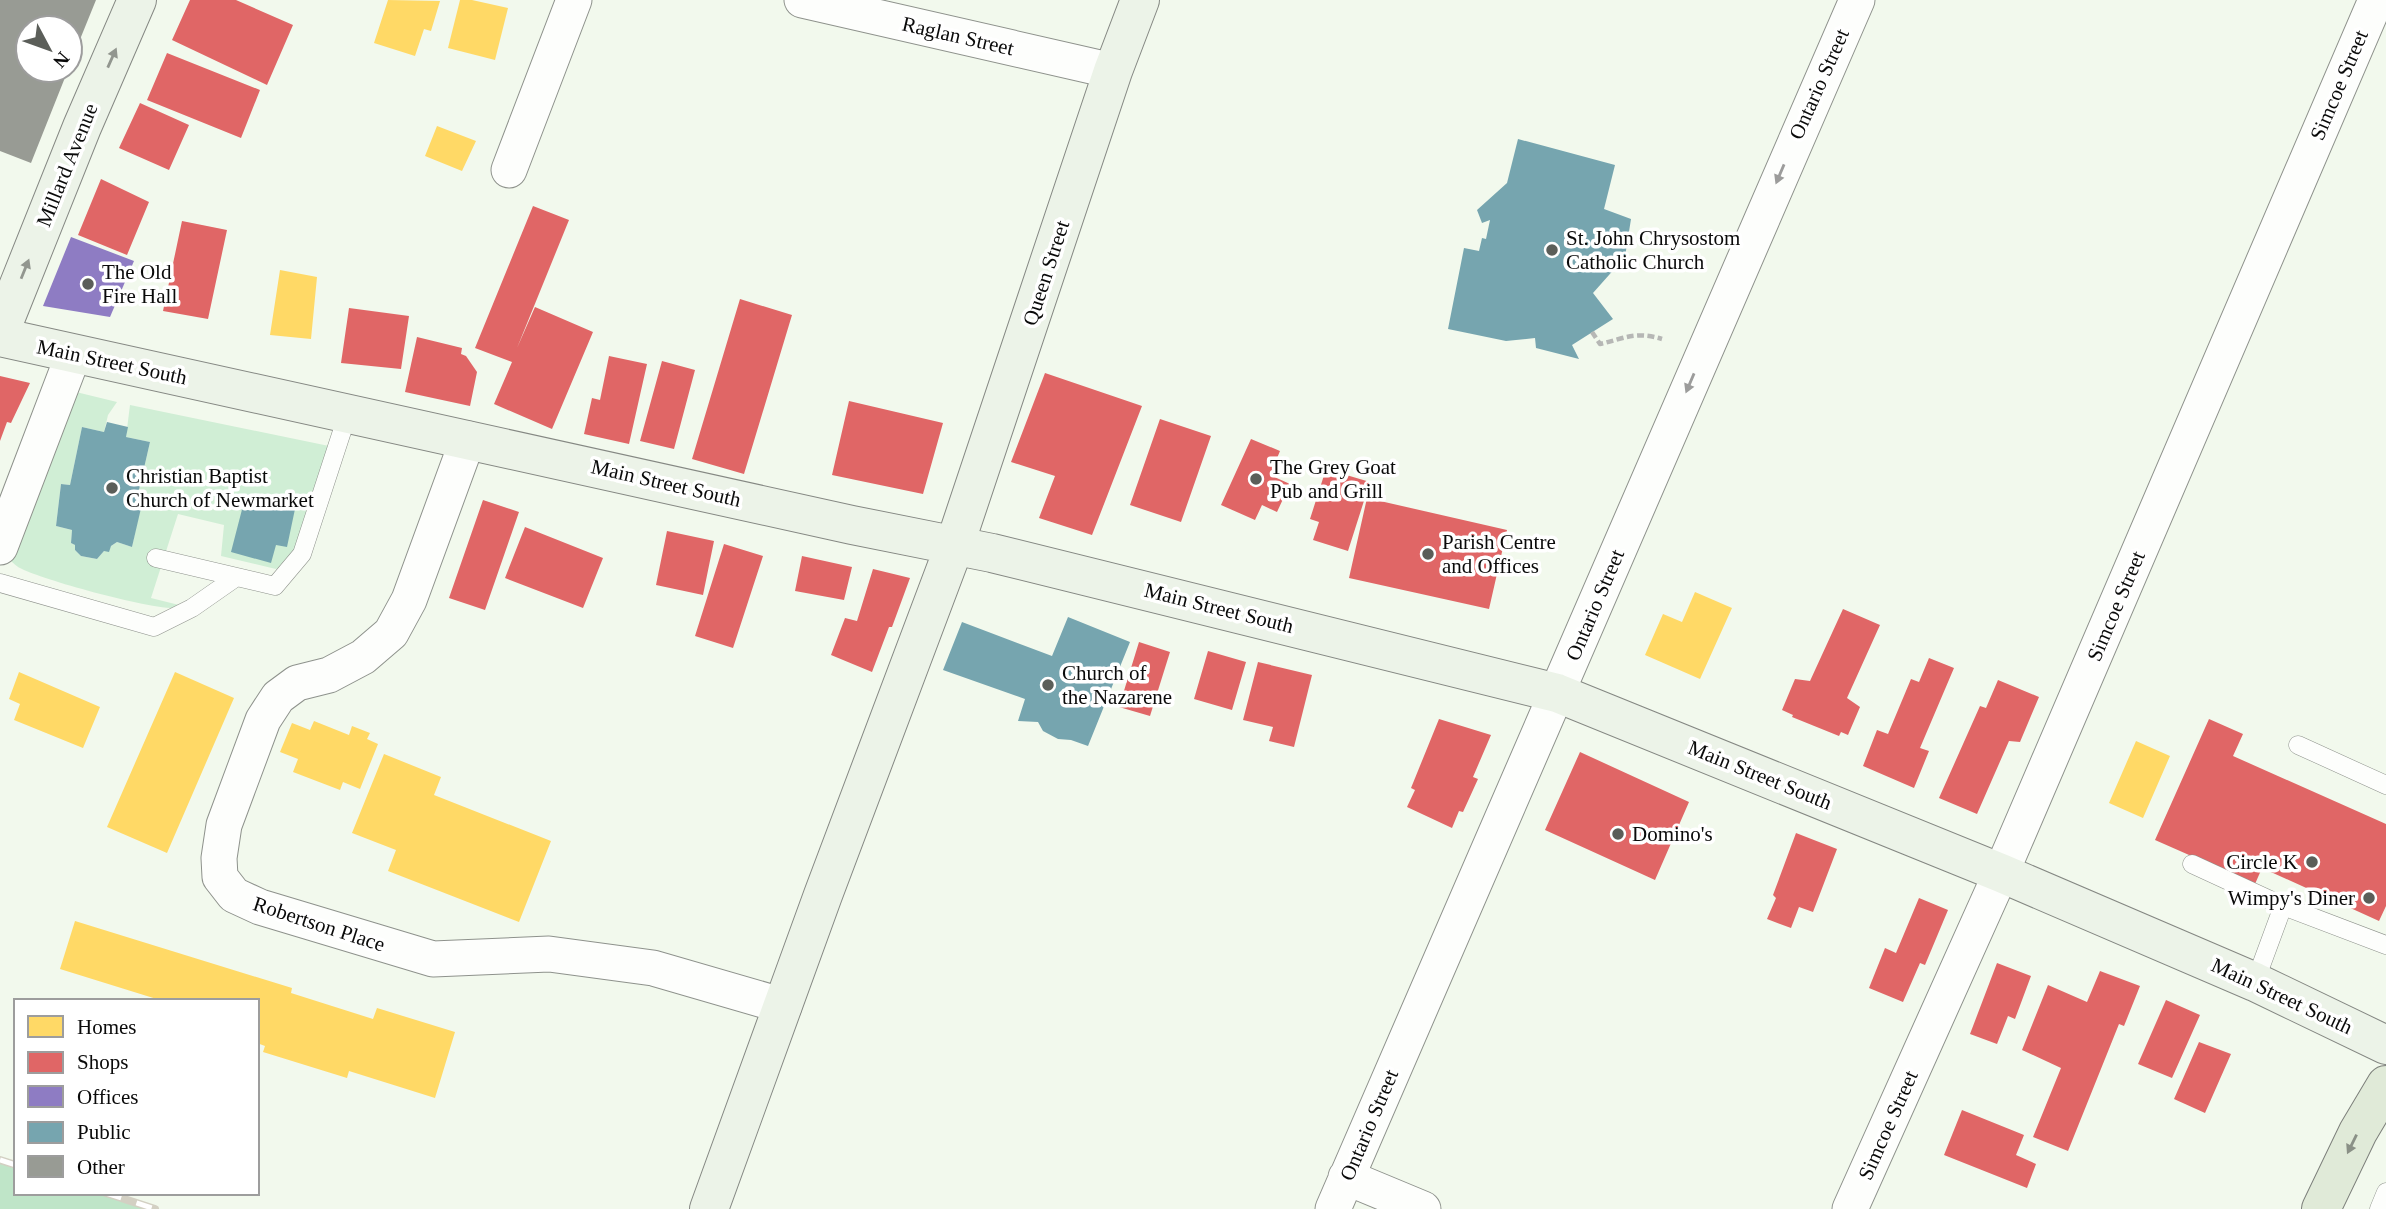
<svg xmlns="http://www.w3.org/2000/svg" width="2386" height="1209" font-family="Georgia,serif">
  <rect width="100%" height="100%" fill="#f2f9ed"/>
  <path fill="#d0eed5" d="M76,392L117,402L108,415L104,432L82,427L70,485L61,484L56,526L72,530L71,543L75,545V550L81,556L97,559L104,551L117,542L132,547L141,504L136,503L150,442L126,437L130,405L329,446L292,560L276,569L221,556L224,525L178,514L151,598L187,607C171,616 43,580 22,569C17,567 13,563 9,559Z"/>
  <path fill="#bfe5c8" d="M0,1160L16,1165V1193H103L153,1209H0Z"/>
  <path fill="#ffd966" d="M388,0L440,1L431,31L424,29L415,56L374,43Z
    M460,0H472L508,8L495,60L448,48Z
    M437,126L476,141L462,171L425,156Z
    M280,270L317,277L311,339L270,335Z
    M1695,592L1732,608L1700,679L1645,655L1663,614L1682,622Z
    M19,672L100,707L83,748L14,720L20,704L9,699Z
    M175,672L234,698L167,853L107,827Z
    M314,721L349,735L352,726L370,733L367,739L378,744L360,789L343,782L340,790L293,772L298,759L280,752L292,723L310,730Z
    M2136,741L2170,756L2143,818L2109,803Z
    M384,754L441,777L434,795L551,841L519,922L388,871L396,850L352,833Z
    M75,921L292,988L291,993L373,1019L377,1008L455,1032L435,1098L349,1071L347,1078L263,1052L265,1046L257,1043V1001H163L60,969Z"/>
  <path fill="#e06666" d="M190,0H236L293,25L267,85L172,40Z
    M167,53L260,90L241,138L147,100Z
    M140,103L189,125L169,170L119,148Z
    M101,179L149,202L127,255L78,235Z
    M533,206L569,220L517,348L535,307L593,332L552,429L494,404L512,362L475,348Z
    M182,221L227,230L208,319L163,311Z
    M740,299L792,315L744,474L692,459Z
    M349,308L409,316L401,369L341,363Z
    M417,337L462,348L461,354L466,356L477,372L470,406L405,392Z
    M609,356L647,364L629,444L584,434L592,398L600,400Z
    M662,361L695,370L674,449L640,441Z
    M1045,373L1142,406L1092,535L1039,518L1055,476L1011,462Z
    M0,376L30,383L11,423L7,422L0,441Z
    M849,401L943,423L923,494L832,475Z
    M1160,419L1211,436L1181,522L1130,505Z
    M1251,439L1280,451L1270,475L1290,484L1277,512L1262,505L1255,520L1221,505Z
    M1326,469L1370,482L1348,551L1313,540L1319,522L1310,519Z
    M1367,498L1507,530L1489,609L1349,578Z
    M483,500L519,512L485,610L449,598Z
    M525,527L603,558L583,608L505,578Z
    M667,531L714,541L703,595L656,585Z
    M724,544L763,556L733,648L695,636Z
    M802,556L852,567L844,600L795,591Z
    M873,569L910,578L892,627H889L872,672L831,655L845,618L857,621Z
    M1843,609L1880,625L1847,698L1860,707L1848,735L1841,732L1839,736L1792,717L1793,715L1782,710L1795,679L1810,681Z
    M1139,642L1170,652L1150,716L1119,707Z
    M1208,651L1246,662L1232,710L1194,699Z
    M1929,658L1954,668L1920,748L1929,751L1914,788L1863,766L1877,730L1888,734L1911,679L1919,682Z
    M1258,662L1312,675L1294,747L1269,741L1273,727L1243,720Z
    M1998,680L2039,697L2020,742L2009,741L1977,814L1939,798L1980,706L1986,708Z
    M1439,719L1491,735L1473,777L1478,779L1463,812L1459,811L1452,828L1407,807L1415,790L1411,788Z
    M2209,719L2243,734L2233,756L2386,824V906L2379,921L2262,868L2255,884L2155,840Z
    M1580,752L1689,802L1655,880L1545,830Z
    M1796,833L1837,849L1813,912L1799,907L1791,928L1767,919L1776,898L1773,895Z
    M1919,898L1948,910L1925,965L1920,963L1903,1002L1869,988L1885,948L1896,953Z
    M1997,963L2031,976L2015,1019L2008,1016L1997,1044L1970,1034Z
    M2100,971L2140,986L2124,1026L2119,1024L2068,1151L2033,1137L2061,1068L2022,1050L2048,985L2087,1002Z
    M2166,1000L2200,1015L2172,1078L2138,1064Z
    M2199,1042L2231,1054L2205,1113L2174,1099Z
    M1962,1110L2024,1135L2016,1155L2036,1164L2027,1188L1944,1155Z"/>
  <path fill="#8e7cc3" d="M71,237L134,261L110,317L43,306Z"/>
  <path fill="#76a5af" d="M1518,139L1615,165L1604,209L1631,219L1625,257L1593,293L1613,319L1572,345L1579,359L1536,348L1535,338L1506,341L1448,329L1464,248L1479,251L1482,238L1486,239L1490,220L1482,223L1477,210L1507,183Z
    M107,422L128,427L126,437L150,442L136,503L142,504L132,547L117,542L111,546L109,552L104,551L97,559L81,556L75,550V545L71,543L72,530L56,526L61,484L70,485L82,427L104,432Z
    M246,494L295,509L287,547L276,545L271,563L231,552Z
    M1068,617L1130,642L1088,746L1071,740L1058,739L1043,731L1038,722L1018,721L1025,699L943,670L962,622L1052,656Z"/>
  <path fill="#989b94" d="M0,0H96L70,64V28H28V70H68L31,163L0,151Z"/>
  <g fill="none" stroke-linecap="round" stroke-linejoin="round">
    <g stroke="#8e928c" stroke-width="19">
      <path id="lane" d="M156,558L275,586L302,554L348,413
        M0,583L154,627L192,608L235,578
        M2298,745L2386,785
        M2192,864L2283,906
        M2255,982L2283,906L2386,945
        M2379,1209L2386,1192"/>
    </g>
    <g stroke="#8e928c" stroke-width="37">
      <path id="street" d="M802,0L1113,71
        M509,170L574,0
        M468,439L409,600L391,633L363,657L329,675L297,683L278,697L263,720L224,825L219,858L220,877L234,895L260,907L433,959L549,954L653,968L784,1006
        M0,547L74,353
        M1346,1177L1423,1209
        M1333,1209L1857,0
        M1850,1209L2001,873L2376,0"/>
    </g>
    <g stroke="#858883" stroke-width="40">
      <path id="secondary" d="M0,332L82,127L137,0
        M0,337L852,525L992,553L1557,693L2001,873L2255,982L2386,1045
        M709,1209L823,895L954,547L1113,71L1140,0"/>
    </g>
    <g stroke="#7c7f7a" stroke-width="40">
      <path id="primary" d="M2321,1209L2358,1132L2386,1085"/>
    </g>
    <path stroke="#b6b7b5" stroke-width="4.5" stroke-dasharray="7 3.5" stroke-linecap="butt" d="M1592,332L1600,344C1626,338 1635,331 1662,339"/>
    <use href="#lane" stroke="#fdfefc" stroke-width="18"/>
    <use href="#street" stroke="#fdfefc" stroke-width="35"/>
    <use href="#secondary" stroke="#ecf3e8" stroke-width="38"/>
    <use href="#primary" stroke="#e0ead8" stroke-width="38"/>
    <g stroke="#d3d0c3" stroke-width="8">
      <path id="rail" d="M0,1160L16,1165
        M106,1193L155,1209"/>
    </g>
    <use href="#rail" stroke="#fff" stroke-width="5" stroke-dasharray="16" stroke-linecap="butt"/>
  </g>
  <defs><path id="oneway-solid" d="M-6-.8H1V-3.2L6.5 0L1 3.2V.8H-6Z" transform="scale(1.75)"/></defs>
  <g fill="#92968f">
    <use href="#oneway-solid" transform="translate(112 58) rotate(-66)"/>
    <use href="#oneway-solid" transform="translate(25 269) rotate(-68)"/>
  </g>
  <g fill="#9c9c9b">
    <use href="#oneway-solid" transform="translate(1780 174) rotate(113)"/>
    <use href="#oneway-solid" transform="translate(1690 383) rotate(113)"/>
  </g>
  <use fill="#8a9086" href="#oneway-solid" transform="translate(2352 1144) rotate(116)"/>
  <g fill="#5b5e59" stroke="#fff" stroke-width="2.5">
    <circle cx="1552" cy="250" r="7"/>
    <circle cx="88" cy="284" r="7"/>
    <circle cx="1256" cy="479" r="7"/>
    <circle cx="112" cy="488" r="7"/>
    <circle cx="1428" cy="554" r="7"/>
    <circle cx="1048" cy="685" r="7"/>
    <circle cx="1618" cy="834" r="7"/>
    <circle cx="2312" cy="862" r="7"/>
    <circle cx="2369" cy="898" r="7"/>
  </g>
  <g text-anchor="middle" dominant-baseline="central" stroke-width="7" stroke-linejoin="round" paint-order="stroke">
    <g font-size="21" fill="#0a0a0a" stroke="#fff">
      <text transform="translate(958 36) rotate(13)">Raglan Street</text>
      <text transform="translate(1819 84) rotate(-66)">Ontario Street</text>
      <text transform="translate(2339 85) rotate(-67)">Simcoe Street</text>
      <text transform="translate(67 165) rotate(-68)">Millard Avenue</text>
      <text transform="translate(1046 273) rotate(-72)">Queen Street</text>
      <text transform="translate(112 362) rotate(12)">Main Street South</text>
      <text transform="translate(666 483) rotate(13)">Main Street South</text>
      <text transform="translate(1595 605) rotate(-67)">Ontario Street</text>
      <text transform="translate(2116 606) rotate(-67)">Simcoe Street</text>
      <text transform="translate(1219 608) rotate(14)">Main Street South</text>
      <text transform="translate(1760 775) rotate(22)">Main Street South</text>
      <text transform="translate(319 924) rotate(18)">Robertson Place</text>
      <text transform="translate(2282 996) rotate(25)">Main Street South</text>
      <text transform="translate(1369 1125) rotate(-67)">Ontario Street</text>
      <text transform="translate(1888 1125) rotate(-66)">Simcoe Street</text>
    </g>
    <g font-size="21" fill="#0a0a0a" stroke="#fff" text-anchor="start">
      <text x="1566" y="238">St. John Chrysostom<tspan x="1566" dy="24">Catholic Church</tspan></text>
      <text x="102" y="272">The Old<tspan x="102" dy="24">Fire Hall</tspan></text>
      <text x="1270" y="467">The Grey Goat<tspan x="1270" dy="24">Pub and Grill</tspan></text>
      <text x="126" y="476">Christian Baptist<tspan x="126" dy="24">Church of Newmarket</tspan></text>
      <text x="1442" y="542">Parish Centre<tspan x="1442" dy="24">and Offices</tspan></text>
      <text x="1062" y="673">Church of<tspan x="1062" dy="24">the Nazarene</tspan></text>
      <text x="1632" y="834">Domino's</text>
      <text x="2298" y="862" text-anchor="end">Circle K</text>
      <text x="2355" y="898" text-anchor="end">Wimpy's Diner</text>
    </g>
  </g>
  <rect x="14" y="999" width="245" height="196" fill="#ffffff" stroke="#9d9d9d" stroke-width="2"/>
  <rect x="28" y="1016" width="35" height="21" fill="#ffd966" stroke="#9d9d9d" stroke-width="2"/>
  <text x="77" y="1034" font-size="21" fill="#0a0a0a">Homes</text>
  <rect x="28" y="1052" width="35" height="21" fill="#e06666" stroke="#9d9d9d" stroke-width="2"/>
  <text x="77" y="1069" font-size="21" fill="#0a0a0a">Shops</text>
  <rect x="28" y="1086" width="35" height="21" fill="#8e7cc3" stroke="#9d9d9d" stroke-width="2"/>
  <text x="77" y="1104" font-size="21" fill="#0a0a0a">Offices</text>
  <rect x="28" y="1122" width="35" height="21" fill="#76a5af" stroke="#9d9d9d" stroke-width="2"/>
  <text x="77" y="1139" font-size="21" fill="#0a0a0a">Public</text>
  <rect x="28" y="1156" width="35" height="21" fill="#989b94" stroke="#9d9d9d" stroke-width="2"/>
  <text x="77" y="1174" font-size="21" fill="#0a0a0a">Other</text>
  <g transform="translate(49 49) rotate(131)"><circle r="33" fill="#ffffff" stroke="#9d9d9d" stroke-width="2"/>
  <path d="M0-5L12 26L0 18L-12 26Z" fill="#5b5e59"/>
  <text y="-10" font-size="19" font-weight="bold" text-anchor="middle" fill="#0a0a0a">N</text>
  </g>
</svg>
